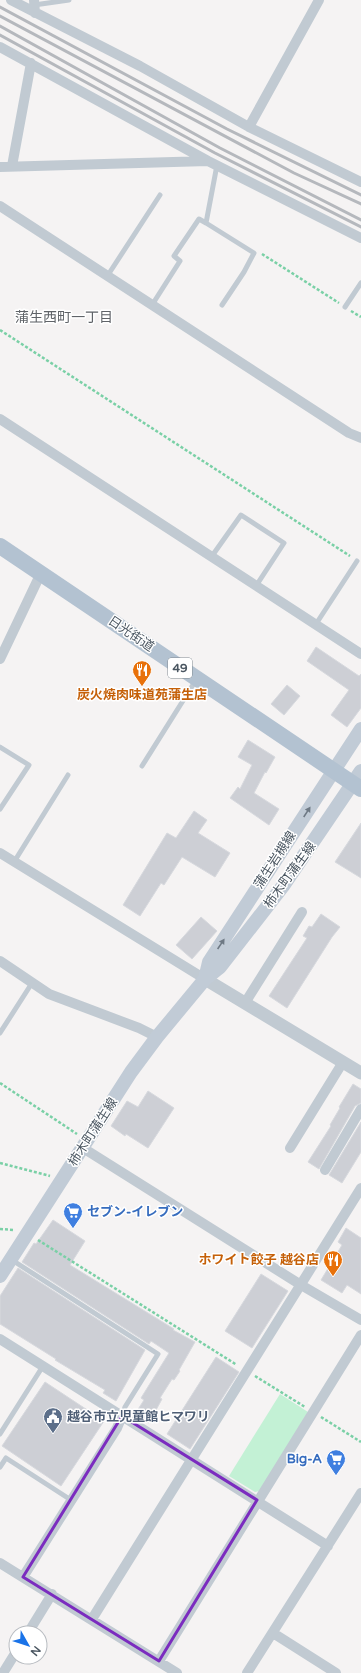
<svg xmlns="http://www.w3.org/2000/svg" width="361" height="1673" font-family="'Varela Round','Noto Sans JP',sans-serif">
  <rect width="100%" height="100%" fill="#f5f3f3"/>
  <path fill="#c3f1d5" d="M280,1394L308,1412L260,1491L255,1492L229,1476Z"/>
  <path fill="#cdcfd5" stroke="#d7d9de" d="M316,647L359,676L361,674V708L347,727L331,715L349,690L307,661Z
    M287,685L300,696L284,715L271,704Z
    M248,740L275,757L266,773L265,772L254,793L279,809L269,825L230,798L238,787L240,789L252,765L238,757Z
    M194,811L207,820L198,833L230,853L215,877L182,857L164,885L161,883L140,916L123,905L167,833L176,838Z
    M361,823V878L335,862Z
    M321,914L340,927L332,937L287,1008L269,996L307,938L303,936L309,926L312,927Z
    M201,917L217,931L192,959L176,945Z
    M353,1084L361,1089V1103L355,1106L319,1169L308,1162L331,1126L330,1125L340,1108L339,1107Z
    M148,1091L174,1108L148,1148L126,1134L125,1136L111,1126L127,1101L138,1107Z
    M361,1122V1152L342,1183L329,1175Z
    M53,1220L85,1241L70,1265L174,1329L173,1330L195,1342L179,1370L180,1371L174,1380L172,1379L160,1398L162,1399L149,1423L135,1414L144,1400L141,1398L169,1353L151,1341L149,1344L22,1262L34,1243L36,1244Z
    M346,1228L361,1238V1294L347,1285L342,1293L321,1280L342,1245L338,1242Z
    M18,1268L145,1350L116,1401L103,1393L105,1390L55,1360L56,1359L0,1324V1296Z
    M261,1274L288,1291L252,1348L225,1331Z
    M216,1357L239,1372L190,1449L167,1434Z
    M45,1382L104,1421L61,1486L2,1446Z"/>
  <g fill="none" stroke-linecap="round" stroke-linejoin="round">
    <path stroke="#7ad0a6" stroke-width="2.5" stroke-dasharray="3 2" stroke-linecap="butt" d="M262,254L339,303
      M351,311L361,317
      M0,330L350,556
      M0,1083L77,1134
      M0,1163L50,1176
      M0,1229L14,1230
      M38,1240L237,1365
      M255,1376L305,1407
      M321,1417L361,1442"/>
    <path stroke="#c1cad2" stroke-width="5" d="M34,5L69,0
      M206,223L254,253L244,272L222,305
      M108,275L160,195
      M152,305L180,261L174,256L199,219L206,223L217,165
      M345,307L361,283
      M212,556L241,515L284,543L256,586
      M316,624L357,561
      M0,747L29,765L0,809
      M142,766L196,680
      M14,862L68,775
      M0,1033L32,983
      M12,1260L158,1354L125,1407L122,1416
      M0,1434L43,1366
      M0,1467L6,1458L71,1500"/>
    <path stroke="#c1cad2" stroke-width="10" d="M11,0L140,66L249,127L361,182
      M34,0L35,13
      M0,47L208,161L361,238
      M249,127L319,0
      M12,166L31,63
      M0,167L208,161
      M0,206L349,433L361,438
      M0,419L361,654
      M0,659L41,573
      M0,853L205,979
      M0,961L49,994L139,1028L157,1037
      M245,1003L302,912
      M83,1148L301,1285L361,1320
      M290,1148L343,1062
      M325,1170L361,1109
      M0,1339L328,1546
      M0,1563L177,1673
      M23,1577L117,1428L122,1416
      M92,1619L361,1188
      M28,1633L52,1594
      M273,1633L336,1673
      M159,1661L361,1335
      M3,1673L16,1652
      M247,1673L361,1493"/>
    <path stroke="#c1cad2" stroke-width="13" d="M205,979L361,1073"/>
    <path stroke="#c1cbd6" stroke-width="14" d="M205,979L220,967L283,886L361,771
      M0,1276L131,1072L157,1037L205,979L209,962L361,729"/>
    <path stroke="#b3c2d1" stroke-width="16" d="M0,546L361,789"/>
    <path stroke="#b5b8bd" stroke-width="3" d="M0,7L227,129L361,195
      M0,16L294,173L361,204
      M0,26L220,148L361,220
      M0,35L215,153L361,227"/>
  </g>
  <defs><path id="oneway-solid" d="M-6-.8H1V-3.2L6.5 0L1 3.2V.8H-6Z"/></defs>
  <g fill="#6e7984">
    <use href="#oneway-solid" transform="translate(307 812) rotate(-57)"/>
    <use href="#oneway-solid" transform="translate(221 944) rotate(-56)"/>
  </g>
  <path fill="none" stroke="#7b2cbf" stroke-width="3" stroke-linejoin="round" d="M122,1416L257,1500L159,1661L23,1577Z"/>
  <defs>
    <g id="restaurant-pin" transform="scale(1)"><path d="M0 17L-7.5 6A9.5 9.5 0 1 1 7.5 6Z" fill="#e8710a" stroke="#fff"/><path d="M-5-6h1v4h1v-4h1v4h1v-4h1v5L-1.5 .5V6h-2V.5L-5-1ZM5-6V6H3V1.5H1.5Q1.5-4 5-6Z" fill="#fff"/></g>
    <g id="supermarket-pin" transform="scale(1)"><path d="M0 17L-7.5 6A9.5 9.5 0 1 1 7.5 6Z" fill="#3f7fe0" stroke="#fff"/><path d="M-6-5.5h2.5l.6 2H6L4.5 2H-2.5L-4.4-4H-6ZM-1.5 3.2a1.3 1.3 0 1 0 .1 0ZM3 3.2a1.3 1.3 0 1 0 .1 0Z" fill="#fff"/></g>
    <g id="civic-pin" transform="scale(1)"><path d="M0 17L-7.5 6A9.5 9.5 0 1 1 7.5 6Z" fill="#5c6f8a" stroke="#fff"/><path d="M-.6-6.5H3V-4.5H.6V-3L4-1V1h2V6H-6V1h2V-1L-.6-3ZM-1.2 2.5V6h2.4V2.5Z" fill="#fff"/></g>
  </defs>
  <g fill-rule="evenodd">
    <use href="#restaurant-pin" x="142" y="670"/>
    <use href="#supermarket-pin" x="73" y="1212"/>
    <use href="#restaurant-pin" x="333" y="1260"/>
    <use href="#civic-pin" x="53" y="1417"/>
    <use href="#supermarket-pin" x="336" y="1459"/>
  </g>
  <g text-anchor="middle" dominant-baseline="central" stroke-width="3" stroke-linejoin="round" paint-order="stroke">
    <rect fill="#fff" stroke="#808990" stroke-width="1" x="168" y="658" width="24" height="20" rx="3"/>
    <g font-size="12" font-weight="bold" fill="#4a5661">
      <text x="180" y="668">49</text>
    </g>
    <g font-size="13" fill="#4a5661" stroke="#fff">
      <text transform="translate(131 634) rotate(34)">日光街道</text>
      <text transform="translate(275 860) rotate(-57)">蒲生岩槻線</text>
      <text transform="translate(290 875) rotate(-54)">柿木町蒲生線</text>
      <text transform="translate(93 1132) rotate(-57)">柿木町蒲生線</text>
    </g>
    <g font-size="13" font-weight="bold" fill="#c56008" stroke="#fff">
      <text x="142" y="695">炭火焼肉味道苑蒲生店</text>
      <text x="319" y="1260" text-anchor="end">ホワイト餃子 越谷店</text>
    </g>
    <g font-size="13" font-weight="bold" fill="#366cbe" stroke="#fff" text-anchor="start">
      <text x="87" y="1212">セブン-イレブン</text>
      <text x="322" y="1459" text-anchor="end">Big-A</text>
    </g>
    <g font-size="13" font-weight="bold" fill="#4e5e75" stroke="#fff" text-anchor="start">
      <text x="67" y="1417">越谷市立児童館ヒマワリ</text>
    </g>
    <g font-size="14" fill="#5f6368" stroke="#fff">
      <text x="64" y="317">蒲生西町一丁目</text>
    </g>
  </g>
  <g transform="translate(28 1645) rotate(129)"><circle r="19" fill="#ffffff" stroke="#b7bbc0"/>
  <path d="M0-3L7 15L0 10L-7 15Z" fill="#1a73e8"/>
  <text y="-6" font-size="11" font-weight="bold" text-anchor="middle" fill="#4a5661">N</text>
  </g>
</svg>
